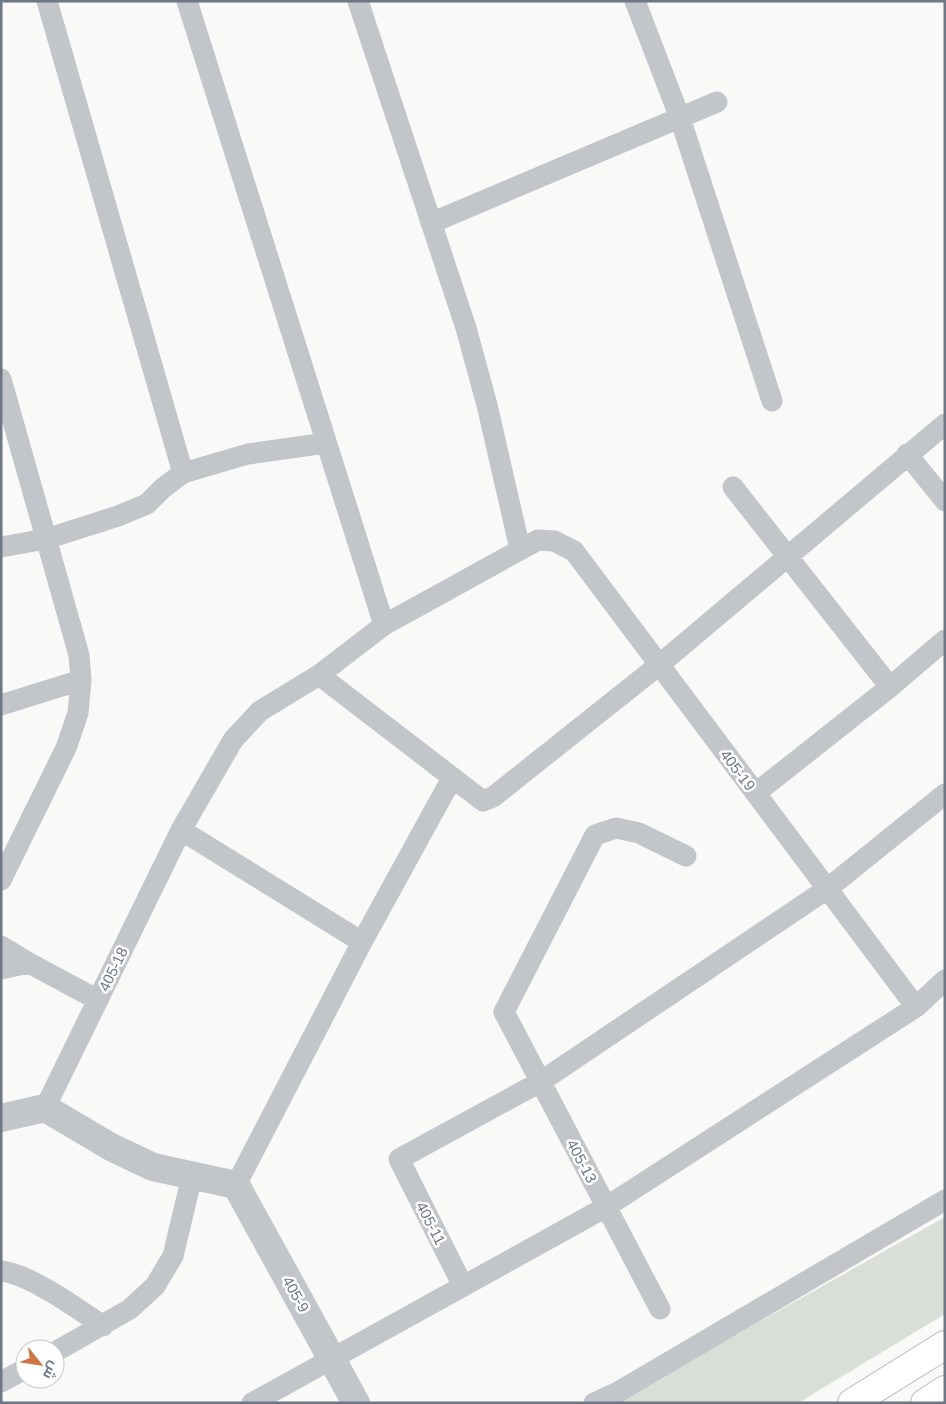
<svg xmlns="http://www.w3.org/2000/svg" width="946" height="1404" font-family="Helvetica,Cairo,sans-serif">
  <rect width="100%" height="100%" fill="#f9f9f8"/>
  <path fill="#d9ded7" d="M945,1217V1314L798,1403H608L647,1385Z"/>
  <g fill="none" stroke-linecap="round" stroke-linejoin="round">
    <g stroke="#b7babf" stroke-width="30">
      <path id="secondary" d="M852,1403L945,1345
        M925,1403L945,1390"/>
    </g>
    <path stroke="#c2c5c9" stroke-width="21" d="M47,1L183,473
      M187,1L384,625
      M358,1L466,328L487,405L520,549
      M635,1L680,118L772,401
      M431,223L717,102
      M1,379L79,655L81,680L78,713L66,748L1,880
      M907,454L945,501
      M733,487L890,687
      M1,547L46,539L118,516L147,504L163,488L183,473L248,454L326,443
      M319,675L483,801L493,797L659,665L945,424
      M1,705L81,680
      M756,793L890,687L945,640
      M181,830L362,942
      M1,946L29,963L98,1000
      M1,969L29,963
      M45,1108L181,830L233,740L260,711L319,675L384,625L538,540L554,541L574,551L916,1007
      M236,1185L362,942L452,778
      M1,1271C30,1274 78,1309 103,1326
      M463,1286L399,1159L540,1082L827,889L945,794
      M660,1309L504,1012L595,835L616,828L639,833L686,856
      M55,1352L130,1309L155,1286L173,1256L192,1176
      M1,1382L25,1369
      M252,1403L606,1207L916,1007L945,980
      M594,1403L618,1392L945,1200"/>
    <path stroke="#c2c5c9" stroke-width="28" d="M1,1118L45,1108L111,1147L153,1167L236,1185L356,1403"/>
    <use href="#secondary" stroke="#fff" stroke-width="28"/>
  </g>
  <g text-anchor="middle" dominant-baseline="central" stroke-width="5" stroke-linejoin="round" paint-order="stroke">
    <g font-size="15" fill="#6d7785" stroke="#fff">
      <text transform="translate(738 770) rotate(53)">405-19</text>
      <text transform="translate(113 969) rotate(-64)">405-18</text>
      <text transform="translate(582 1161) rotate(62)">405-13</text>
      <text transform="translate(431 1223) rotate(63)">405-11</text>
      <text transform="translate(296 1294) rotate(61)">405-9</text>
    </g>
  </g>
  <rect width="946" height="1404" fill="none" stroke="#6d7785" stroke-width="5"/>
  <g transform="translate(40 1364) rotate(120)"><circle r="24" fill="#ffffff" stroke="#c5c9ce"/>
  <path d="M0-4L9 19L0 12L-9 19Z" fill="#ce7544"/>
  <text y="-8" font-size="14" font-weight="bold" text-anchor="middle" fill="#6d7785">ش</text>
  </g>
</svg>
